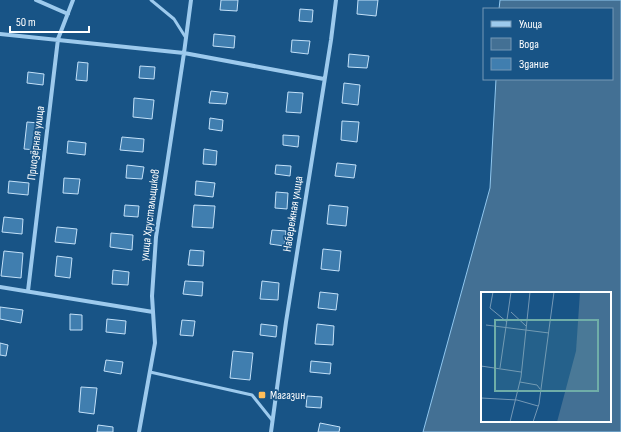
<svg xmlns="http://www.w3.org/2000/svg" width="621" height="432" font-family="'Sofia Sans Condensed',sans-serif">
  <rect width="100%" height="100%" fill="#185486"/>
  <path fill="#437094" stroke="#90c7ef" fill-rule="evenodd" d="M500,0H621V432H423L490,188L496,79H612V9H499ZM482,293H610V421H482Z"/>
  <path fill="#407eaf" stroke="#c3e1f9" d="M221,0H238L237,11L220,10Z
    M358,0H378L376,16L357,14Z
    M300,9L313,10L312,22L299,21Z
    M214,34L235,36L234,48L213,46Z
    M292,40L310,41L308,54L291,52Z
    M349,54L369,56L367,68L348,67Z
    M78,62L88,63L87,81L76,80Z
    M140,66L155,67L154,79L139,78Z
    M28,72L44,74L43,85L27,83Z
    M344,83L360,85L358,105L342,103Z
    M211,91L228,93L226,104L209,103Z
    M288,92L303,93L301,113L286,112Z
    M134,98L154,100L152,119L133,117Z
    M210,118L223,120L222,131L209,129Z
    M342,121L359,122L357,142L341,140Z
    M27,122L39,123L37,150L24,149Z
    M283,135L299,136L298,147L283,145Z
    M122,137L144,139L143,152L120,150Z
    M68,141L86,143L85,155L67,153Z
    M204,149L217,151L216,165L203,164Z
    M337,163L356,165L354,178L335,176Z
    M127,165L144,167L142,179L126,178Z
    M276,165L291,166L290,176L275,174Z
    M64,178L80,179L78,194L63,193Z
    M9,181L29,183L28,195L8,193Z
    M196,181L215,183L213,197L195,195Z
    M276,192L288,193L287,209L275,208Z
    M125,205L139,206L138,217L124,216Z
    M194,205L215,206L213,228L192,227Z
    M329,205L348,207L346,226L327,224Z
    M4,217L23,219L22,234L2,232Z
    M57,227L77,229L75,244L55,242Z
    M272,230L286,231L284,246L270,244Z
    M111,233L133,235L132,250L110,247Z
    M323,249L341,251L339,271L321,269Z
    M190,250L204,251L203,266L188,265Z
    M4,251L23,253L21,278L1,276Z
    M57,256L72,258L70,278L55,276Z
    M113,270L129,272L128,285L112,284Z
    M185,281L203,282L202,296L183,294Z
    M262,281L279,283L278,300L260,299Z
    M320,292L338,294L336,310L318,308Z
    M0,307L23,310L21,323L0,319Z
    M70,314L82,315V330H70Z
    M107,319L126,321L125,334L106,332Z
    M182,320L195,321L193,336L180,335Z
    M261,324L277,326L276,337L260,335Z
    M317,324L334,326L333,345L315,344Z
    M0,343L8,345L6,356L0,355Z
    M233,351L253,353L250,380L230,378Z
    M106,360L123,362L121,374L104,371Z
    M311,361L331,363L330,374L310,372Z
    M81,387L97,388L94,414L79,412Z
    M307,396L322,397L321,408L306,407Z
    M320,423L340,427L339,432H318Z
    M98,425L113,427V432H97Z"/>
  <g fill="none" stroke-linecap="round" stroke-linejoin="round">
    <path stroke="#9dcaed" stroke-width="3" d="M151,0L174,19L186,38
      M150,372L252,395L272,420"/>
    <path stroke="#9dcaed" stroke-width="4" d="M36,0L68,14
      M0,34L184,53L324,79
      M0,287L153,312
      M28,291L58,39L73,0
      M139,432L155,343L152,296L156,237L184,53L191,0
      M271,432L286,322L331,40L336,0"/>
  </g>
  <rect fill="#ffbd59" stroke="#185486" stroke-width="1.5" x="258" y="391" width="8" height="8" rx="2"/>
  <g text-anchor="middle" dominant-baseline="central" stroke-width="3.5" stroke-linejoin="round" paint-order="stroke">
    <g font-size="12" fill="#fff" stroke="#185486">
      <text transform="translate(36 143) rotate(-83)">Приозёрная улица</text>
      <text transform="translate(293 214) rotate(-81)">Набережная улица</text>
      <text transform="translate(150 215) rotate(-83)">улица Хрустальщиков</text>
    </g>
    <g font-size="12" fill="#fff" stroke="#185486" text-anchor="start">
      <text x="270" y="395">Магазин</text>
    </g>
  </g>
  <g transform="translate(481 292)">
    <rect width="130" height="130" fill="#185486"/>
    <path d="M99,0H130V130H76L95,59Z" fill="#437094"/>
    <path fill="none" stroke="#7498b6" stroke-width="1" d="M12,0L9,16L26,30M30,20L45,34M5,33L68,41M0,74L40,80M19,76L30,0M39,90L56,93L59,97M0,106L36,108L57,114M29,130L40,85L49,0M52,130L58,112L73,0"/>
    <path fill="#6fada8" fill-opacity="0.15" stroke="#6fada8" stroke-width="2" d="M14,28H117V99H14Z"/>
    <rect width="130" height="130" fill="none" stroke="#fff" stroke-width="2"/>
  </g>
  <rect x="483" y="8" width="130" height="72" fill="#185486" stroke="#7498b6"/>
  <rect x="491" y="21" width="20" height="6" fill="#9dcaed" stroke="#7498b6"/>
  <text x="519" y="28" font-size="12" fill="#ffffff">Улица</text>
  <rect x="491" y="38" width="20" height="12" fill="#437094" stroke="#7498b6"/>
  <text x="519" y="48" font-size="12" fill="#ffffff">Вода</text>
  <rect x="491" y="58" width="20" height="12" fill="#407eaf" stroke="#7498b6"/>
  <text x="519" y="68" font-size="12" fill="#ffffff">Здание</text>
  <path d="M10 26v6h79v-6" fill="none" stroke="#ffffff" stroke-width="2"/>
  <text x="16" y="26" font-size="12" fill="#ffffff" stroke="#185486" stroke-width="3" paint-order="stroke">50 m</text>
</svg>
